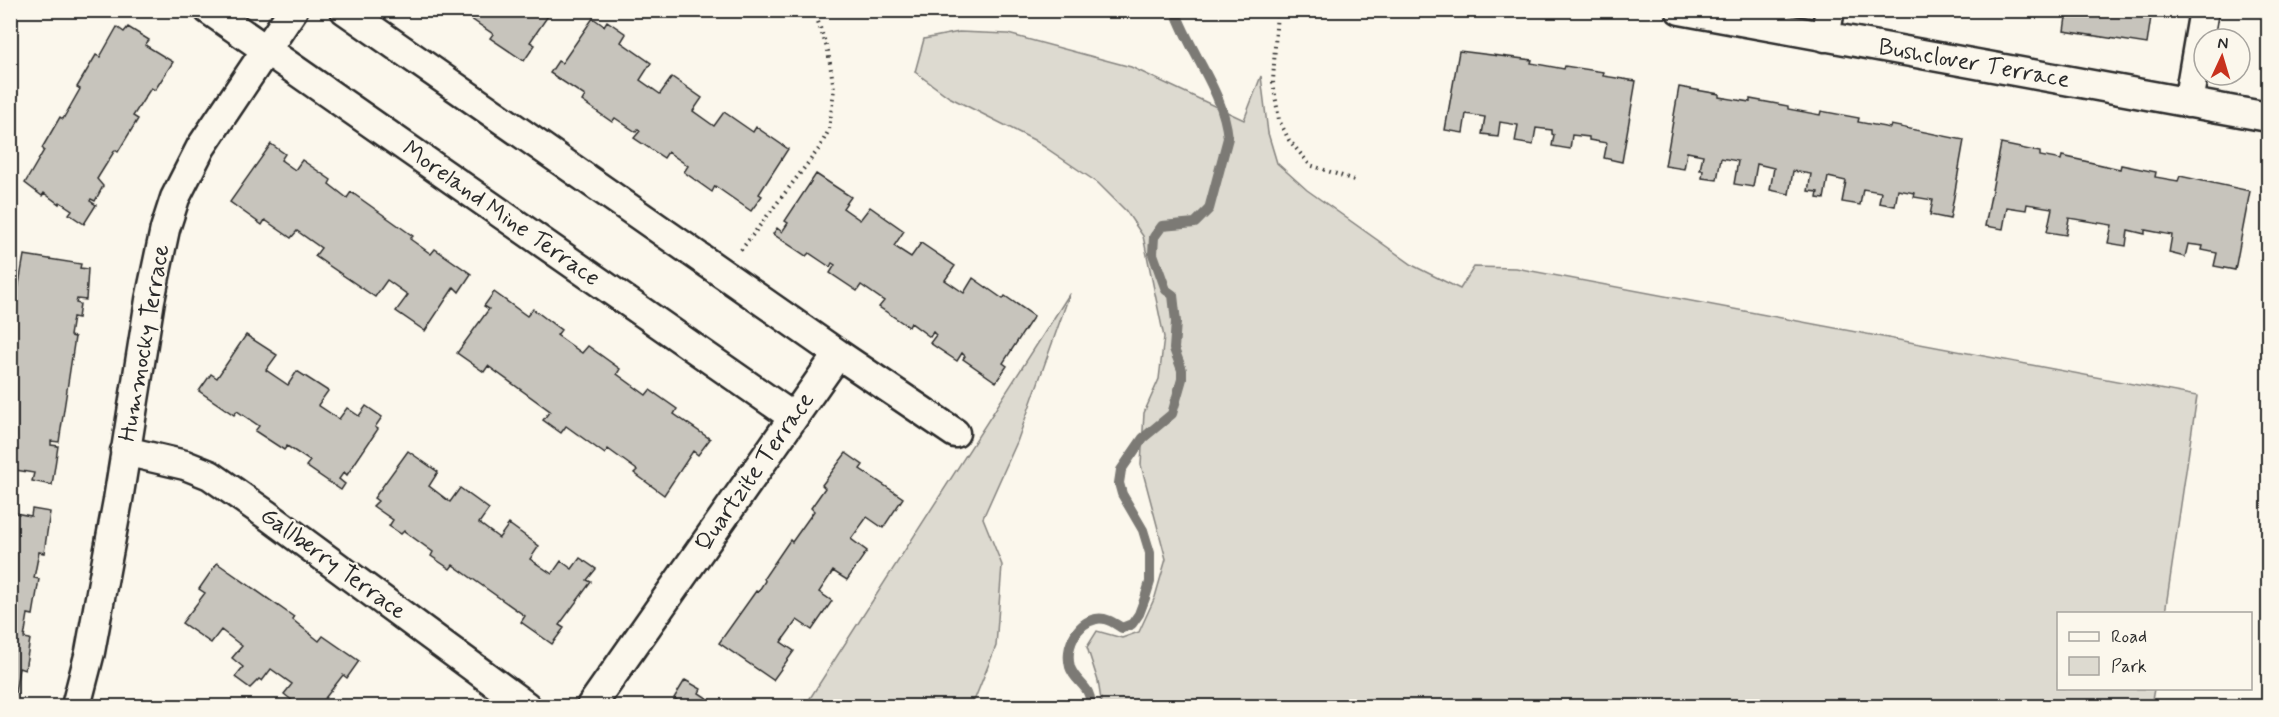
<svg xmlns="http://www.w3.org/2000/svg" width="2279" height="717" font-family="Mynerve,sans-serif">
  <rect width="100%" height="100%" fill="#fbf7ec"/>
  <filter id="ink" filterUnits="userSpaceOnUse"><feTurbulence type="fractalNoise" baseFrequency=".0167" numOctaves="2"/><feDisplacementMap in="SourceGraphic" scale="12" xChannelSelector="R" yChannelSelector="G"/><feConvolveMatrix kernelMatrix="1 2 1 2 8 2 1 2 1" color-interpolation-filters="sRGB"/></filter>
  <g filter="url(#ink)">
    <path fill="#dddad0" stroke="#84827e" stroke-width="1.5" d="M959,32L1008,34L1131,67L1244,120L1261,76L1268,133L1277,163L1307,190L1414,266L1460,289L1474,267L1516,268L2197,396L2165,613L2058,614V688L2154,689L2151,706H1102L1098,681L1087,647L1097,631L1122,638L1139,632L1155,597L1166,559L1141,465L1144,413L1159,379L1164,337L1143,236L1126,211L1098,183L1034,140L949,97L915,72L924,39Z
      M1070,293L1017,442L983,518L1002,565L996,646L972,706H805Z"/>
    <g fill="none" stroke-linecap="round" stroke-linejoin="round">
      <path stroke="#7b7a75" stroke-width="10" d="M1090,706C1093,687 1075,683 1070,667C1065,648 1076,623 1096,619C1106,617 1114,623 1122,628L1132,624L1139,614L1145,598L1150,582V553L1143,530L1122,494L1119,483L1121,470L1143,438L1172,414L1182,379V370L1174,349L1176,322L1173,295L1166,290L1153,254L1154,237L1162,226L1195,223L1209,209L1228,138C1224,92 1190,53 1175,10"/>
    </g>
    <path fill="#c7c4bc" stroke="#2b2b2b" stroke-width="1.5" d="M458,10H552L530,42L535,45L524,61L490,38L493,34Z
      M2067,10H2152L2147,44L2064,31Z
      M593,18L604,26L607,21L626,34L621,42L651,63L640,80L660,94L672,77L702,98L693,111L714,126L724,112L753,132L756,127L788,149L759,194L762,196L751,211L715,186L712,192L684,172L688,166L668,152L664,158L634,138L640,131L638,129L636,132L615,118L612,122L582,101L585,96L550,73L558,61L562,63Z
      M117,27L124,32L128,27L149,40L145,45L173,62L155,90L151,88L133,116L138,119L118,152L115,150L97,179L103,186L95,201L91,199L90,201L96,205L84,224L69,214L72,210L60,202L59,204L44,193L42,196L25,183L44,150L42,148L60,117L63,119L80,89L77,87L96,55L100,57Z
      M1459,51L1532,60L1531,63L1564,69L1565,66L1604,72L1603,76L1636,81L1622,162L1604,158L1607,143L1589,140V137L1572,135L1570,149L1552,146L1554,135L1552,134V130L1536,128L1533,145L1515,142L1518,125L1500,122L1498,137L1490,136V135L1482,134L1485,117L1466,114L1463,133L1445,130Z
      M1679,87L1719,94V97L1750,102V99L1788,106V109L1820,115L1821,111L1859,118L1858,122L1890,128L1891,125L1964,140L1950,219L1930,215L1933,200L1914,197L1915,193L1898,190L1895,206L1879,203L1881,192L1863,189L1860,205L1842,202L1846,181L1828,177L1824,199L1817,198L1818,192L1808,191L1811,174L1793,171L1789,194L1770,190L1774,168L1757,164L1753,187L1734,184L1738,161L1721,158L1717,180L1702,178L1703,170H1700L1703,155L1687,152L1684,169L1665,166Z
      M271,144L285,154L281,160L295,170L302,160L331,180L329,184L347,198L351,192L413,236L410,239L431,254L435,249L471,274L459,292L454,287L425,331L396,311L408,295L387,280L375,297L315,256L321,248L297,231L291,238L265,220L262,225L230,202Z
      M2001,144L2040,152V156L2061,160L2062,156L2120,169L2121,165L2156,172L2155,177L2178,181L2180,176L2250,191L2235,270L2214,266L2217,253L2202,250L2203,246L2188,244L2185,257L2169,253L2172,235L2145,230V234L2128,230L2126,246L2108,243L2112,225L2069,218L2066,235L2047,232L2052,208L2027,204L2026,210L2007,207L2003,229L1985,226Z
      M816,174L851,197L843,208L860,220L870,207L904,231L894,246L911,257L921,243L955,266L945,280L964,293L973,278L1003,299L1005,296L1034,316L1003,363L1007,366L996,382L963,359L965,356L962,353L957,361L930,343L936,335L933,332L930,337L911,323L909,327L879,307L884,301L861,285L857,291L830,273L835,265L832,263L830,267L809,253L806,256L773,234L777,228L782,232L788,223L785,221Z
      M24,255L81,264L80,268L88,269L86,300L77,299L76,303L80,304L78,318L73,317L70,336L75,337L59,442L51,441V445L58,446L52,485L32,481L34,473L10,469V297L12,289L18,290Z
      M494,292L527,316L533,309L561,330L557,335L582,353L588,346L620,369L617,374L646,395L650,390L677,409L674,414L710,439L698,455L693,451L664,495L634,473L637,470L608,449L605,454L566,426L561,433L543,420L550,411L488,366L484,372L457,353L489,309L484,306Z
      M246,335L277,355L266,370L288,385L297,371L328,391L318,405L339,419L347,408L359,416L366,406L382,417L375,427L378,429L347,475L344,472L339,479L345,484L341,490L306,466L310,461L287,446L284,450L255,431L259,426L237,411L234,415L199,391L211,374L217,378Z
      M408,451L438,472L429,486L450,502L460,488L489,509L479,523L499,538L509,524L539,546L530,559L552,574L561,561L572,569L580,558L596,569L587,580L591,582L559,625L564,628L552,644L521,622L525,616L453,565L450,569L431,556L433,552L404,531L401,534L389,526L393,520L373,506L378,501L374,498Z
      M846,453L863,465L860,469L903,498L883,528L867,517L851,539L867,551L847,580L833,571L819,592L832,601L812,630L797,620L781,642L794,651L773,680L719,643L756,591L758,592L765,581L764,578L790,540L792,542L814,511L811,508L825,488L822,485Z
      M32,509L50,512L44,553L39,552L34,578L39,579L33,615L28,614L24,638L30,639L25,670L19,668L13,706H10V512L31,516Z
      M217,563L294,617L293,620L319,641L323,636L359,661L347,678L343,675L319,706H299L284,694L292,684L271,669L262,681L259,679L250,688L235,677L243,667L232,658L242,646L221,630L211,643L182,623L205,593L199,589Z
      M685,680L701,689L699,693L719,706H674L678,701L674,698Z"/>
    <g fill="none" stroke-linecap="round" stroke-linejoin="round">
      <g stroke="#2b2b2b" stroke-width="33">
        <path id="minor" d="M209,10L793,417
          M345,10L838,354
          M1680,10L2268,117
          M1825,37L1830,10
          M2188,103L2204,10
          M125,451L185,465L210,475L267,515L526,706
          M76,706L90,652L118,500L150,300L165,229L175,198L201,147L293,10
          M591,706L838,354L955,433"/>
      </g>
      <path stroke="#2b2b2b" stroke-width="4" stroke-dasharray="1.5 4.5" stroke-linecap="butt" d="M1277,10L1273,82L1279,120L1289,140L1310,165L1357,181
        M741,250L818,150L829,130L834,89L828,51L814,10"/>
      <use href="#minor" stroke="#fbf7ec" stroke-width="28"/>
    </g>
  </g>
  <g text-anchor="middle" dominant-baseline="central" stroke-width="4.5" stroke-linejoin="round" paint-order="stroke">
    <g font-size="24" fill="#2b2b2b" stroke="#fbf7ec">
      <text transform="translate(1974 64) rotate(10)">Bushclover Terrace</text>
      <text transform="translate(501 214) rotate(35)">Moreland Mine Terrace</text>
      <text transform="translate(145 343) rotate(-80)">Hummocky Terrace</text>
      <text transform="translate(755 472) rotate(-55)">Quartzite Terrace</text>
      <text transform="translate(333 564) rotate(36)">Gallberry Terrace</text>
    </g>
  </g>
  <rect width="2279" height="717" fill="none" stroke="#fbf7ec" stroke-width="36"/>
  <rect x="18" y="18" width="2243" height="681" fill="none" stroke="#2b2b2b" stroke-width="2" filter="url(#ink)"/>
  <rect x="2057" y="612" width="195" height="78" fill="#fbf7ec" stroke="#a8a59f" stroke-width="1.5"/>
  <rect x="2069" y="632" width="30" height="9" fill="#fbf7ec" stroke="#a8a59f" stroke-width="1.5"/>
  <text x="2111" y="642" font-size="18" fill="#2b2b2b">Road</text>
  <rect x="2069" y="657" width="30" height="18" fill="#dddad0" stroke="#a8a59f" stroke-width="1.5"/>
  <text x="2111" y="672" font-size="18" fill="#2b2b2b">Park</text>
  <g transform="translate(2222 57) rotate(4)"><circle r="28" fill="#fbf7ec" stroke="#a8a59f" stroke-width="1.5"/>
  <path d="M0-4.5L10 22L0 15L-10 22Z" fill="#c8321e"/>
  <text y="-9" font-size="16" font-weight="bold" text-anchor="middle" fill="#2b2b2b">N</text>
  </g>
</svg>
